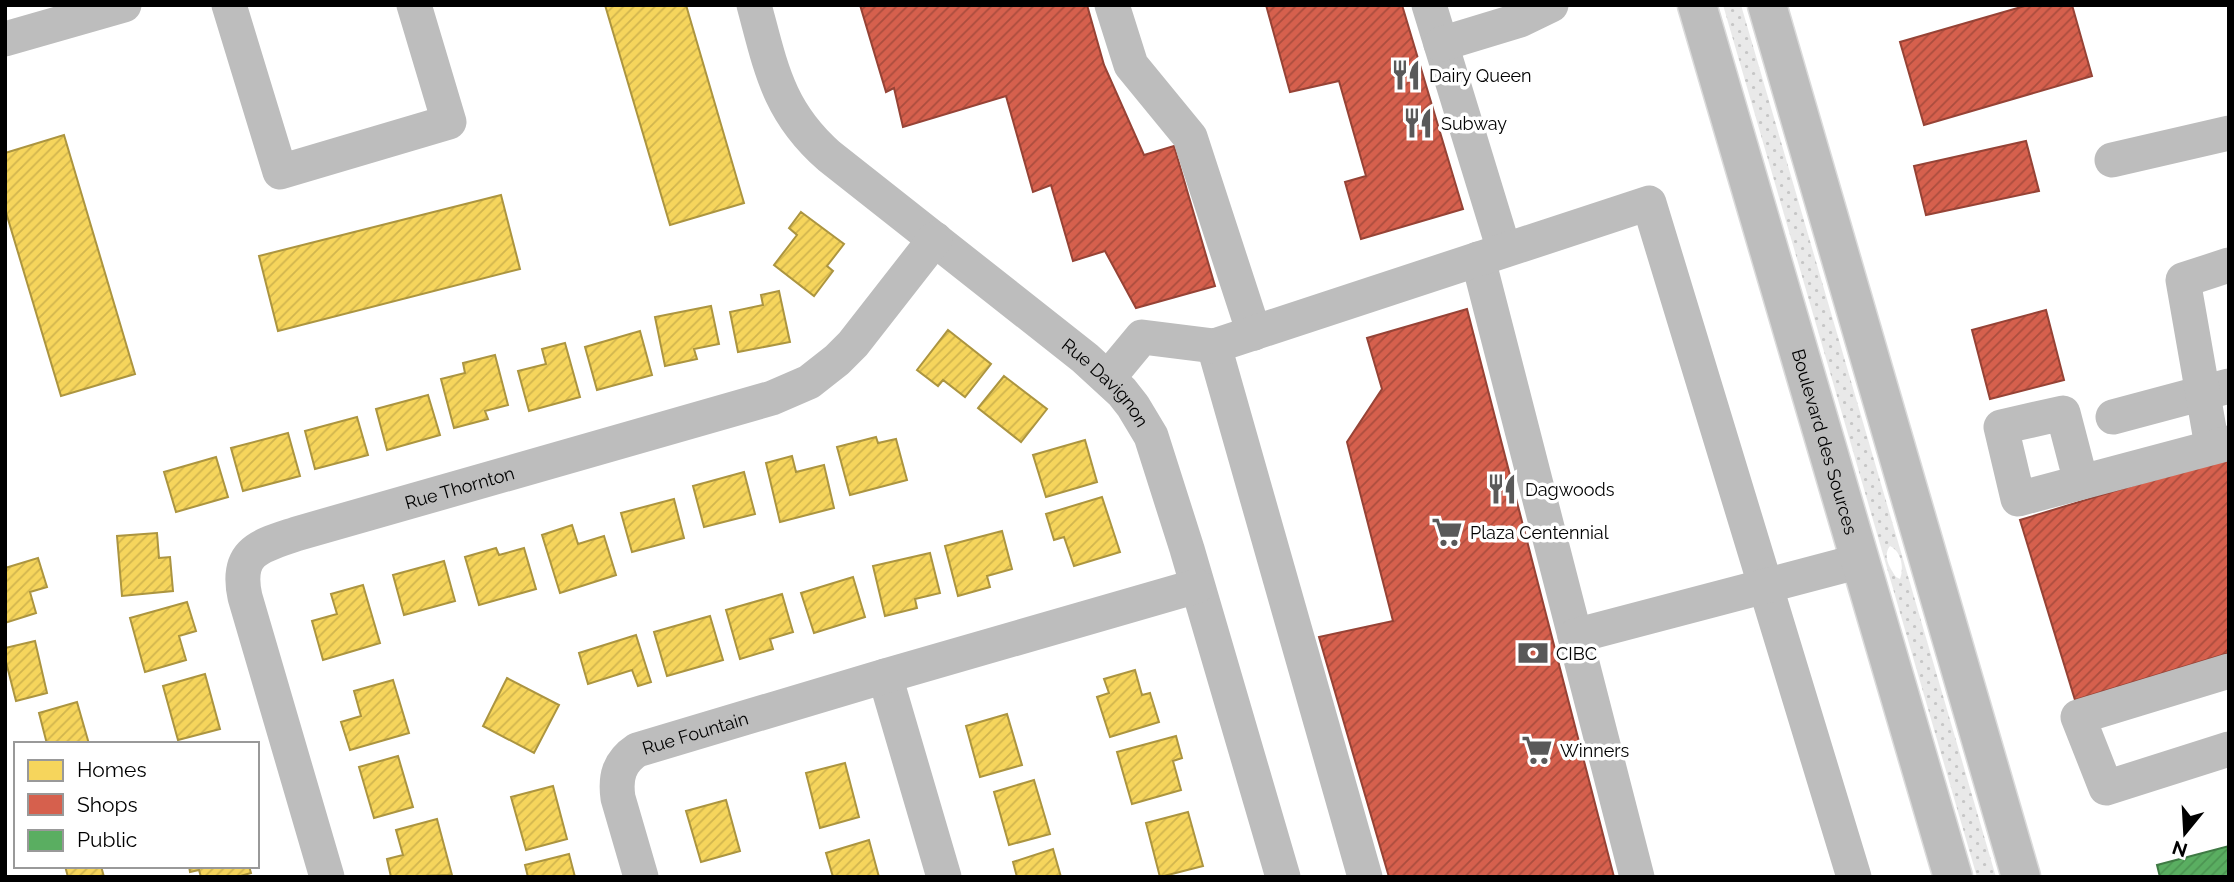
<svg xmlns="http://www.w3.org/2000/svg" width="2234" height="882" font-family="Raleway,sans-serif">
  <defs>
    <pattern id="grass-dots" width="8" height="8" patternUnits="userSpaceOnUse" patternTransform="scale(1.75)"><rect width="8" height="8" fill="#e9e9e9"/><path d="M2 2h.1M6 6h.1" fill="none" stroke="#c6c6c6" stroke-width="1.8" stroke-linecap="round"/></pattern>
    <pattern id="homes-hatch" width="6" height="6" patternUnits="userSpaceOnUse" patternTransform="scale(1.75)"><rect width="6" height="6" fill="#f6d55c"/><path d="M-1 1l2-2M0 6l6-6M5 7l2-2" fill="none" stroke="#d1b54e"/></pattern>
    <pattern id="shops-hatch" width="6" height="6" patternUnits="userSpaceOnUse" patternTransform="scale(1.75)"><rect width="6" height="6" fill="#d6604d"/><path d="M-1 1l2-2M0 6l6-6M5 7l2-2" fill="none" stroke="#ab4d3e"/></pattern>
    <pattern id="public-hatch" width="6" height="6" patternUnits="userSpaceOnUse" patternTransform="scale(1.75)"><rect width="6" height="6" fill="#5aae61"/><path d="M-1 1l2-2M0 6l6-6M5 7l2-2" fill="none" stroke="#4c9452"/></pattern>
  </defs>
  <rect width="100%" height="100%" fill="#fff"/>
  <path fill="url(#grass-dots)" fill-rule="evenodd" d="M1723,5H1741L1996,877H1977ZM1890,546C1902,552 1904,568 1900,579L1896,577C1890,568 1882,556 1890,546Z"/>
  <path fill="url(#homes-hatch)" stroke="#ac9540" stroke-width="2" d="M605,5H686L744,203L670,225Z
    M64,135L135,374L61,396L5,209V153Z
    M501,195L520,269L278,331L259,256Z
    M801,212L844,244L827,266L833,271L814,296L774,265L797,235L789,228Z
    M779,291L790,342L738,352L730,312L763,305L761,295Z
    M711,306L719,344L694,349L697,359L665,366L655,317Z
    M948,330L991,364L965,397L943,380L938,386L917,370Z
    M640,331L652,375L597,390L585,347Z
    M565,343L580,397L529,411L518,371L546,364L542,349Z
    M495,355L508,405L485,411L488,419L454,428L441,379L465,373L463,363Z
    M1004,376L1047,409L1021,442L978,408Z
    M428,395L440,435L387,450L376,409Z
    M357,417L368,455L315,469L305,431Z
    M288,433L300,476L243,491L231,448Z
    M876,437L878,443L896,439L907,480L850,495L837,447Z
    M1085,440L1097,482L1046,497L1033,455Z
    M792,456L796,472L824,465L834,508L780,522L766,463Z
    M216,457L228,497L176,512L164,472Z
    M744,472L755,514L704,527L693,486Z
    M1102,497L1120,552L1074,566L1064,537L1054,540L1046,514Z
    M674,499L684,538L632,552L621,513Z
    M572,525L578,544L604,536L616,575L560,593L542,535Z
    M1002,531L1012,569L987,576L990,587L958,596L945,546Z
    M157,533L159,558L170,557L173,591L122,596L117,536Z
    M496,548L499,555L524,548L536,589L479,605L465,557Z
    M930,553L940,593L915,599L917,608L885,616L873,566Z
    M38,558L47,587L30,592L36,613L5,623V568Z
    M444,561L455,601L404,615L393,575Z
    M853,577L865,617L814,633L801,593Z
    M363,585L380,643L323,660L312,621L337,614L331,594Z
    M782,594L793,632L770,639L773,649L740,659L726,610Z
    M187,602L196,631L179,636L186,660L145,672L130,618Z
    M710,616L723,660L667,676L654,632Z
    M636,635L651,682L638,686L632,670L588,684L579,653Z
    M35,641L47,693L16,701L5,658V648Z
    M1135,670L1142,695L1150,693L1159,722L1110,737L1097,697L1109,693L1104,679Z
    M205,674L220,729L178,740L163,686Z
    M507,678L559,705L534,753L483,726Z
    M393,680L409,733L350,750L341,722L361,716L354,691Z
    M77,702L89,744H47L39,713Z
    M1007,714L1022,765L980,777L966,726Z
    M1176,736L1182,758L1173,761L1181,790L1132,804L1117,752Z
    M398,756L413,807L374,818L359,767Z
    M845,763L859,817L820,828L806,773Z
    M1034,780L1050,834L1009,845L994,792Z
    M553,786L567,839L526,850L511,797Z
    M726,800L740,851L701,862L686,811Z
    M1188,812L1203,866L1160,877L1146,823Z
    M437,819L452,875L391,877L387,859L403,855L396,830Z
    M869,840L879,877H833L826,853Z
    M1053,849L1061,877H1017L1013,862Z
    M569,854L575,877H528L525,865Z
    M65,866H101L104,877H68Z
    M189,866H249L251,873L237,877H201L199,870L190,872Z"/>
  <path fill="url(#shops-hatch)" stroke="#964336" stroke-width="2" d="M860,5H1087L1104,65L1144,155L1174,146L1215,286L1136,308L1105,251L1073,261L1051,185L1033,192L1006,96L903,127L894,88L886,92Z
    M1266,5H1402L1463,209L1361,239L1345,182L1366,176L1339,81L1290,92Z
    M2028,5H2072L2092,76L1924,125L1900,42Z
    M2026,141L2039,191L1926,215L1914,166Z
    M1467,309L1614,877H1389L1319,637L1393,621L1347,442L1382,389L1367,338Z
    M2046,310L2064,380L1990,399L1972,330Z
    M2229,456V653L2075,700L2020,520Z"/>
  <path fill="url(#public-hatch)" stroke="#3f7a44" stroke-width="2" d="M2229,846V877H2160L2157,865Z"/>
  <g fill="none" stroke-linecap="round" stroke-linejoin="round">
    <g stroke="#dbdbdb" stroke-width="41">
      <g id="major">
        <path id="s4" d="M1697,5L1953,877"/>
        <path d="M1767,5L2021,877"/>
      </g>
    </g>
    <g stroke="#bdbdbd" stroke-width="35">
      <path d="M229,5L280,172L449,122L414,5"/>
      <path id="s1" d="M754,5C771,68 778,111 829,156L1085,358L1122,392L1133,406L1151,436L1187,549L1283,877"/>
      <path d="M1112,5L1131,65L1190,137L1254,333"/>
      <path d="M1429,5L1504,250"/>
      <path d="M5,39L124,5"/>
      <path d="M1441,44L1520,20L1551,5"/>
      <path d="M2112,160L2229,133"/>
      <path d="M1478,259L1637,877"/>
      <path d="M1214,346L1365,877"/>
      <path d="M1108,378L1142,337L1214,346L1649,203L1854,877"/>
      <path d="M2113,417L2229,386"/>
      <path d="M2212,446L2183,280L2229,265"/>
      <path d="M2081,482L2063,413L2001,427L2018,499L2229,443"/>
      <path d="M1575,636L1860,561"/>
      <path d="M2229,671L2078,717L2106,788L2229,749"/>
      <path d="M885,676L944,877"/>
      <path id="s2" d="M327,877L245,597C235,551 260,546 296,534L772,398L809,382L837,360L853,344L935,239"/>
      <path id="s3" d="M641,877L618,798C615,777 619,762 637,750L885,676L1197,586"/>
    </g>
    <use href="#major" stroke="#bdbdbd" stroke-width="38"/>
  </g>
  <defs>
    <g id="restaurant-bare" transform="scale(2.415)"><path d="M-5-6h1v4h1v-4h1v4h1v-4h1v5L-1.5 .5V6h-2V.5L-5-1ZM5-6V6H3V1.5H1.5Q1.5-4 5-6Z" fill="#595959" stroke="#fff" stroke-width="2.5" paint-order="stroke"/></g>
    <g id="supermarket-bare" transform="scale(2.415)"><path d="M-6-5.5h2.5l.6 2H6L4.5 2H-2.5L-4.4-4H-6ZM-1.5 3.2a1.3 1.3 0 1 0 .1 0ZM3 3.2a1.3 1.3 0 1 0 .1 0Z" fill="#595959" stroke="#fff" stroke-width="2.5" paint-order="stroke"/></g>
    <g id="bank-bare" transform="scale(2.415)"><path d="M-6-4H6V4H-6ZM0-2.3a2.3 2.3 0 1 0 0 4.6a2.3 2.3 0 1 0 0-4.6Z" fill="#595959" stroke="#fff" stroke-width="2.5" paint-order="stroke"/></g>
  </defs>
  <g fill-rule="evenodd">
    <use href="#restaurant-bare" x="1406" y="75"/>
    <use href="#restaurant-bare" x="1418" y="123"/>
    <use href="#restaurant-bare" x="1502" y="489"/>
    <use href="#supermarket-bare" x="1447" y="532"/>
    <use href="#bank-bare" x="1533" y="653"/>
    <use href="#supermarket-bare" x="1537" y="750"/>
  </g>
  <g text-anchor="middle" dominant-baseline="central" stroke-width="7" stroke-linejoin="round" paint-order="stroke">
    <g font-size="18" fill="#000" stroke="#fff" text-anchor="start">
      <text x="1429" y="75">Dairy Queen</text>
      <text x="1441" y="123">Subway</text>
      <text x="1525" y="489">Dagwoods</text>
      <text x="1470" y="532">Plaza Centennial</text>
      <text x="1556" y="653">CIBC</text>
      <text x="1560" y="750">Winners</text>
    </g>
    <g font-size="18" fill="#000" stroke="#fff">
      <text stroke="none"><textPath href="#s1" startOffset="530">Rue Davignon</textPath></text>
      <text stroke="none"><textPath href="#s4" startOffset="455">Boulevard des Sources</textPath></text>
      <text stroke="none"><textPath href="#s2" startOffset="556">Rue Thornton</textPath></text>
      <text stroke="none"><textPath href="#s3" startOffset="198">Rue Fountain</textPath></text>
    </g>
  </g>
  <rect width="2234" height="882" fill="none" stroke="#000000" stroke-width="14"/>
  <rect x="14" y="742" width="245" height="126" fill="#ffffff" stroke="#999999" stroke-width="2"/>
  <rect x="28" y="760" width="35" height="21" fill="#f6d55c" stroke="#999999" stroke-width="2"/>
  <text x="77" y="777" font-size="21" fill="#000000">Homes</text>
  <rect x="28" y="794" width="35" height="21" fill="#d6604d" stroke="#999999" stroke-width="2"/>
  <text x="77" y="812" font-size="21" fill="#000000">Shops</text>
  <rect x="28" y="830" width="35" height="21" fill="#5aae61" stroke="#999999" stroke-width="2"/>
  <text x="77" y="847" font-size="21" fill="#000000">Public</text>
  <g transform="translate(2185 833) rotate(198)" stroke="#ffffff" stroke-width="5" paint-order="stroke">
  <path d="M0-5L12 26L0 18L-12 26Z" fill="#000000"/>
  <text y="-10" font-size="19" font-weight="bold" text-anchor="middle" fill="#000000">N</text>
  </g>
</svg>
